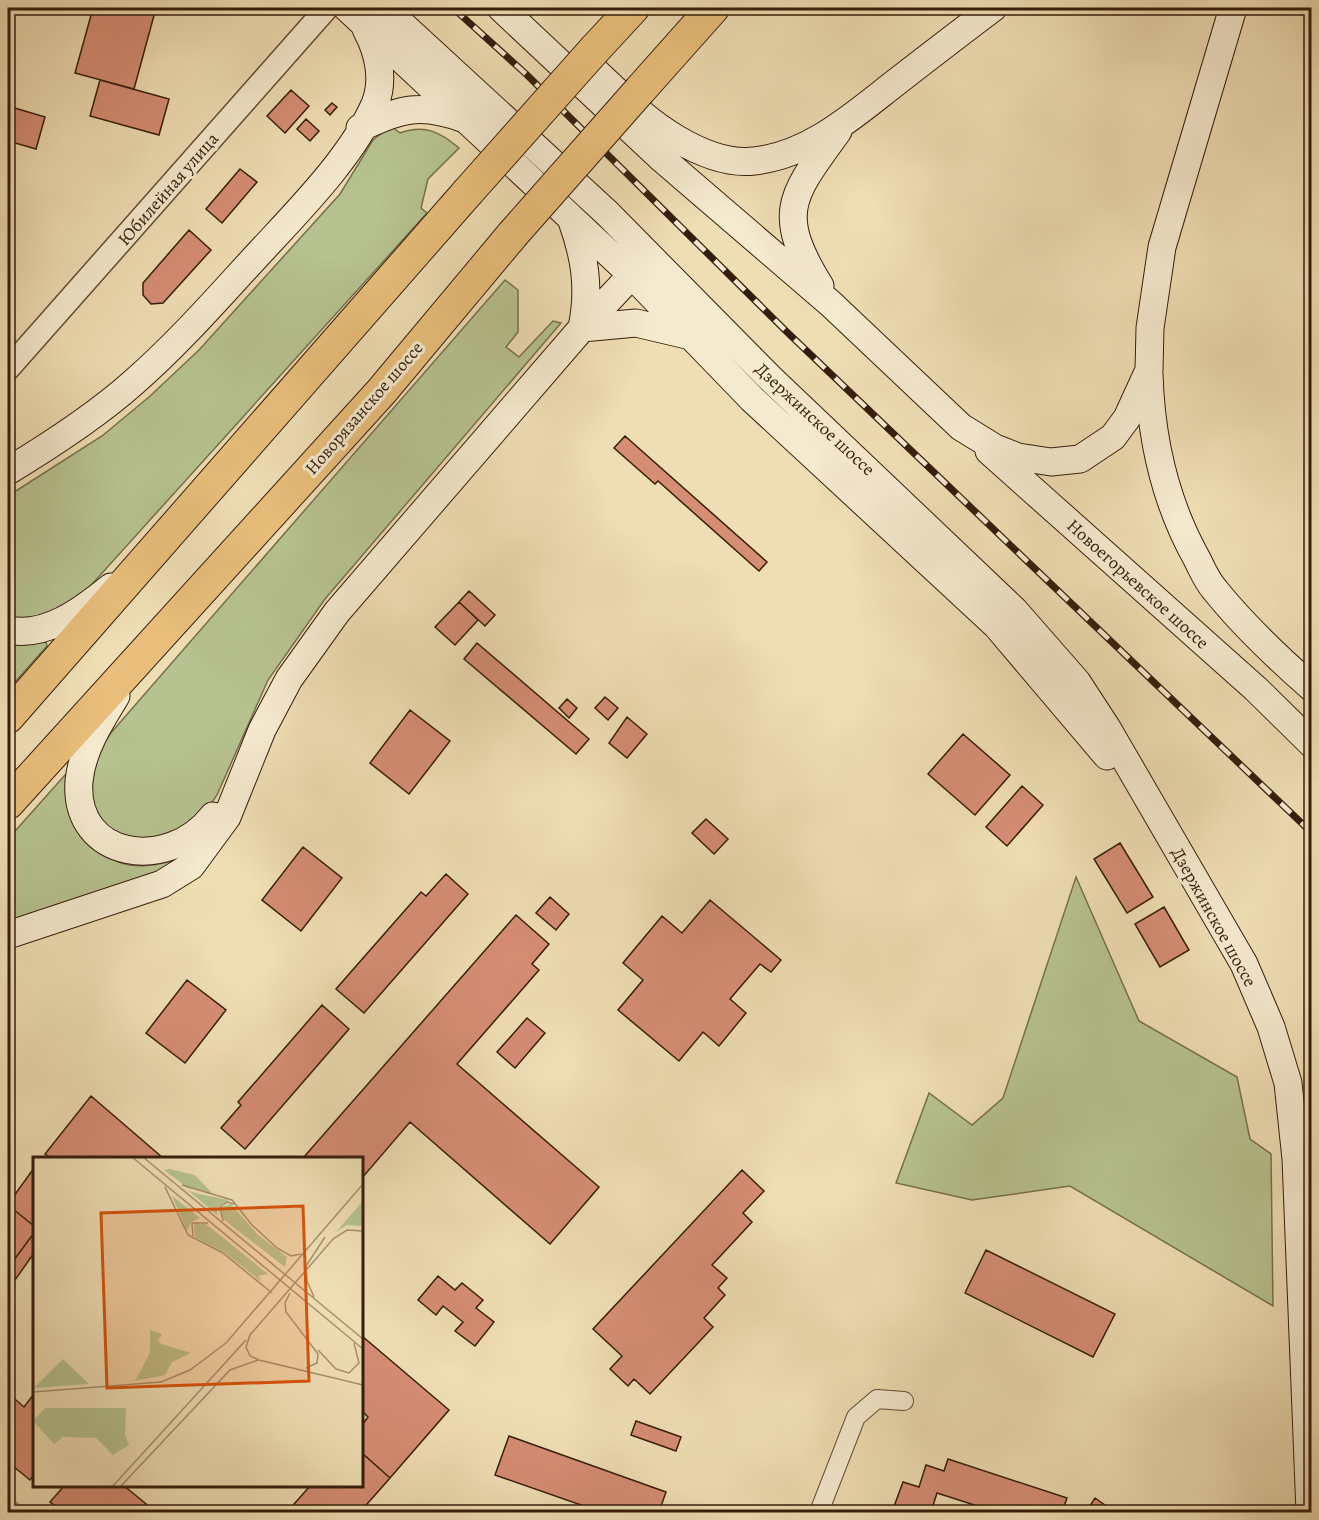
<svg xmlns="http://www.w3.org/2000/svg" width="1319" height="1520" font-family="Alegreya,serif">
  <rect width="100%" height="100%" fill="#efddb3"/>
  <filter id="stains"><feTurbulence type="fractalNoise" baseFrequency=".00333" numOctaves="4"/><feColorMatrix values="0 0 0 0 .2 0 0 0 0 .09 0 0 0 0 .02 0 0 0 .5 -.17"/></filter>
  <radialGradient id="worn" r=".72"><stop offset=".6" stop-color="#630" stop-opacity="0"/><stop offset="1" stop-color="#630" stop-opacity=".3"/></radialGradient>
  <path fill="#b6c28f" stroke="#76704d" stroke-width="1.5" d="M391,126L400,133C425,124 440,132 459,148L428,179L421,208L427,213L76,602L60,613L8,622V496L102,436L149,397L199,350L340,194L373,140Z
    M505,280L518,290V332L506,347L519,357L553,321L561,323L325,599L268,680L217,795L203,816L149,845L111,832L95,814L89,787L97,755L110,734Z
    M46,642L47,646L8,690V643Z
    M65,775H68C74,788 100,849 107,855C127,873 163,865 185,856L187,861L8,926V839Z
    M1076,877L1139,1021L1237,1077L1250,1139L1271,1154L1273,1306L1070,1186L972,1200L896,1183L929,1093L972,1125L1003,1098Z"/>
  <path fill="#d58d74" stroke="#361d0b" stroke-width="1.5" d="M93,8H156L134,89L75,73Z
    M100,80L169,99L159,135L90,116Z
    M291,90L309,106L285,133L267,116Z
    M332,103L337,107L330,115L325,110Z
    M8,106L45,117L36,149L8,141Z
    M306,119L319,131L310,141L297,129Z
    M240,169L257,182L222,223L206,209Z
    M8,220L12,221L8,239Z
    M189,230L211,250L163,303L151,304L143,295V283Z
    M625,436L767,562L759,571L658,481L655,484L614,448Z
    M469,591L495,615L485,626L459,602Z
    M459,602L478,620L455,645L435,627Z
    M477,643L589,739L576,754L464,659Z
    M605,697L618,708L608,720L595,708Z
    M567,699L577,708L569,718L559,708Z
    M410,710L450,741L409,794L370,763Z
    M627,717L647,734L627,758L609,743Z
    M963,734L1010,775L975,815L928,774Z
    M1022,786L1043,805L1007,846L986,827Z
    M706,819L728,839L714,854L692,833Z
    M1120,843L1153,897L1127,913L1094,859Z
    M303,847L342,878L301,931L262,900Z
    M446,874L468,894L364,1013L336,989L421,892L426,896Z
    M550,897L569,914L556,930L536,913Z
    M710,900L781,960L771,972L760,964L730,999L746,1013L719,1046L703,1032L679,1061L618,1010L643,980L623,963L662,916L682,933Z
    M1164,907L1189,950L1160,967L1135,924Z
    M516,915L549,944L532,964L539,970L457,1064L599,1187L550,1244L410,1122L362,1178V1158H303Z
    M187,980L226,1010L185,1063L146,1033Z
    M322,1005L349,1029L245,1149L221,1128L241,1105L238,1102Z
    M527,1018L545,1033L515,1068L497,1052Z
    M91,1096L163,1158H51L45,1154Z
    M34,1168V1253L8,1290V1204Z
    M742,1170L764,1191L743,1213L752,1222L712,1265L727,1278L718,1288L725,1295L704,1318L713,1327L650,1394L634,1379L628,1386L610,1369L622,1356L593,1329Z
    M8,1205L34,1226V1233L8,1268Z
    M986,1250L1115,1314L1093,1357L965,1293Z
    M438,1276L455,1290L462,1283L483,1300L476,1308L494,1322L475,1346L455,1331L463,1322L443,1306L436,1315L418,1300Z
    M362,1336L449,1410L390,1478L362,1453V1425L368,1417L362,1411Z
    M8,1393L24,1407L34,1394V1475L30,1480L8,1462Z
    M636,1421L681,1437L676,1451L631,1435Z
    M509,1436L666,1492L659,1512H601L495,1475Z
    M362,1453L390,1478L360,1512H287L310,1486H362Z
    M948,1459L1067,1498L1062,1512H996L937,1493L931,1512H892L903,1482L919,1487L926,1465L944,1471Z
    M64,1486H124L156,1512H64L50,1502Z
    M1095,1498L1115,1512H1086Z"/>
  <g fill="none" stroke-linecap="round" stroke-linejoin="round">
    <g stroke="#644d35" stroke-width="20">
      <path id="minor" d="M8,1508L13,1512
        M819,1512L856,1417L877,1399L904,1401"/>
    </g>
    <g stroke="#644d35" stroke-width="25">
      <path id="tertiary" d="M8,369L327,8"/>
    </g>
    <g stroke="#361d0b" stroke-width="29">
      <path id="secondary" d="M347,8L633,276L752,399L996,625L1107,756
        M384,8L607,213L769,377L1014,610L1077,682L1107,728L1244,964L1271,1027L1288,1083L1296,1159L1310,1512
        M501,8L660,157L831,304L961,427L995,448L1018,457L1051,462L1080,459L1113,437L1127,418L1149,370L1150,328L1162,247L1233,8
        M583,60C613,87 642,119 677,139C699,152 728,164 754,161C811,155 856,113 899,80C930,56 961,32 993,8
        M360,128C401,108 421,103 465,119
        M572,221C585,257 590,289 582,328
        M820,286C774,212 792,195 838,131
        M582,328L636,323L691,336
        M1149,374C1151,439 1165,502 1197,559C1202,569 1207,581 1215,590C1243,625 1278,658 1312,688
        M989,451L1256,689L1312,744
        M8,471C51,445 96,416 134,382C181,341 222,293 264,248C302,207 353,155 375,104C385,79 378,51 366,29
        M8,630C46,638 83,610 111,587
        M116,696C100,722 82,750 79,781C73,860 169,873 213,816
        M8,935L162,884L191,866L227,817L262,730L289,679L337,612L582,328L643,263"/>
    </g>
    <g stroke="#361d0b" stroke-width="34">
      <path id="trunk" d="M595,49L633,8
        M640,90L713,8
        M8,717L467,193
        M8,803L381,392L513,234"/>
    </g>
    <use href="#minor" stroke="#f5e9ce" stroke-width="18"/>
    <use href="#tertiary" stroke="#f5e9ce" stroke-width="22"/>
    <use href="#secondary" stroke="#f5e9ce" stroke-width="27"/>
    <use href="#trunk" stroke="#e8be7a" stroke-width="32"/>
    <g stroke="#361d0b" stroke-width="7">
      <path id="rail" d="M453,8L526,74L788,333L1312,833"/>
    </g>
    <use href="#rail" stroke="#f5e9ce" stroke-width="4.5" stroke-dasharray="14" stroke-linecap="butt"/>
    <g stroke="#361d0b" stroke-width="34" stroke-linecap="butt">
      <path id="trunk-bridge" d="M467,193L595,49
        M513,234L640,90"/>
    </g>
    <use href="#trunk-bridge" stroke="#e8be7a" stroke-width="32"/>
  </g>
  <g text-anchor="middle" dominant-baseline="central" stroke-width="6" stroke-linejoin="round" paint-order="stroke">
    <g font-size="18" fill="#361d0b" stroke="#f5e9ce">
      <text transform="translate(168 189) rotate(-49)">Юбилейная улица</text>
      <text transform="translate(364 408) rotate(-49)">Новорязанское шоссе</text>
      <text transform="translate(815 419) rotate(43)">Дзержинское шоссе</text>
      <text transform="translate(1138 584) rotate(42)">Новоегорьевское шоссе</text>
      <text transform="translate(1214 917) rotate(61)">Дзержинское шоссе</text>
    </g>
  </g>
  <g transform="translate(33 1157)">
    <rect width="330" height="330" fill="#efddb3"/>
    <path d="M136,12L162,18L179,36L155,31L131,13ZM156,34L166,37L196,43L184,51V58ZM139,39L167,61L158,65L154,74ZM330,44V69L314,68L303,75ZM198,47L224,77L254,100L252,110L190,62L188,50ZM161,66L173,67L235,117L225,119L229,125L191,95L162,80ZM117,173L129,177L125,183L128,187L158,196L139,205L132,218L102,224L117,196ZM30,202L56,227L1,231ZM12,251H93L92,278L96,288L80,298L63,281L30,280L21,287L0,264Z" fill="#b6c28f"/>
    <path fill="none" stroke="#a59070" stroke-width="1.5" d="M99,0L330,192M110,0L330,182M149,28L199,43L219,68L244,91L258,99L268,97M132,30L155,78L190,96L239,136M190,64L187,50L194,45L201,47M330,74L314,73L300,82L217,178L213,190L217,199L226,203L330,228M160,79L159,66H175M257,136L252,146L253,155L285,197L284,206L273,211M281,140L274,124L273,109L292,80M285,193L303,212L316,216L326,206L321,186M0,235L128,225L157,213L193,186L330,27M79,330L213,183M87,330L197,213L225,203"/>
    <path fill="#d6530c" fill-opacity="0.15" stroke="#d6530c" stroke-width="3" d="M270,49L276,224L74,231L68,56Z"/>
    <rect width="330" height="330" fill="none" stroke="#361d0b" stroke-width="3"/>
  </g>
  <rect width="1319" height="1520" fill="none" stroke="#efddb3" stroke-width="30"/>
  <rect x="9" y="9" width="1301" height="1502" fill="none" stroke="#361d0b" stroke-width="3"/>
  <rect x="15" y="15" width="1289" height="1490" fill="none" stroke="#361d0b" stroke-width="1.5"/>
  <rect width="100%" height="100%" filter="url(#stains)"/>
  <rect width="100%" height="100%" fill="url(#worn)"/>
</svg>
